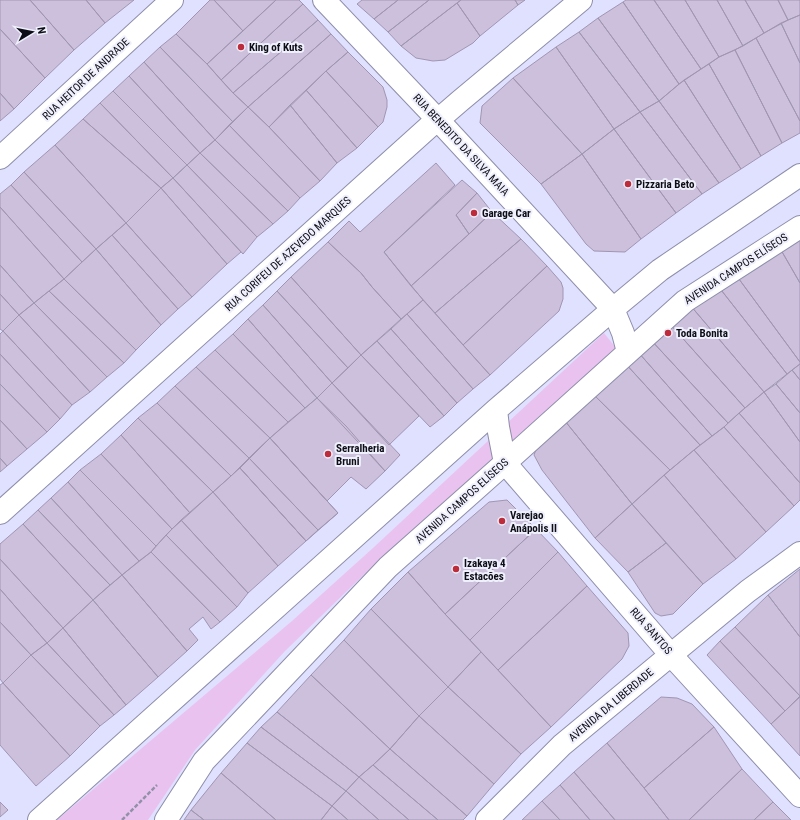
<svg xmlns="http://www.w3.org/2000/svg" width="800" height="820" font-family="'Roboto Condensed',sans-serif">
  <rect width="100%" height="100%" fill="#e0e0ff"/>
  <path fill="#eac2ef" d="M604,333L616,348L382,557L285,651L195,750L148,820H57L292,621L373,548Z"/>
  <path fill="#ccc0dd" stroke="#a196b2" d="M0,0H30L74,50L45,78L0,29Z
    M30,0H86L105,23L74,50Z
    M86,0H134L105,23Z
    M210,0H214L243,31L207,64L176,34Z
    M214,0H276L243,31Z
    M276,0H299L303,4L221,80L207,64Z
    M362,0H398L374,19L357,4Z
    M398,0H429L388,32L374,19Z
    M429,0H461L401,46L388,32Z
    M461,0H515L518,5L480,36L457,3Z
    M515,0H525L518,5Z
    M626,0H654L701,69L679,84L623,2Z
    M654,0H685L719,57L701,69Z
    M685,0H717L743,46L719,57Z
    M717,0H745L764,33L743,46Z
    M745,0H778L788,20L764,33Z
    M778,0H800V15L788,20Z
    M623,2L679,84L659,101L598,18Z
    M457,3L480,36L473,43L445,60L433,61L416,58L401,46Z
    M303,4L318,20L233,93L221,80Z
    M800,15V63L781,23Z
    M598,18L659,101L640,112L579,32Z
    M318,20L331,34L248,107L233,93Z
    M781,23L800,63V121L756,38Z
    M0,29L45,78L14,109L0,93Z
    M579,32L640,112L614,129L556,47Z
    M176,34L207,64L233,93L248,107L233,122L160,47Z
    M331,34L348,52L326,71L269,127L248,107Z
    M756,38L800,121V133L782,143L735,50Z
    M160,47L233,122L215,140L144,62Z
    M556,47L614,129L582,154L513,78Z
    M735,50L782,143L761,156L709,64L719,57Z
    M348,52L383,87L387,100V107L383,122L378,127L326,71Z
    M144,62L215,140L200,153L129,76Z
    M709,64L761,156L741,169L684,80Z
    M326,71L378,127L357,148L306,90Z
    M129,76L200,153L187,165L113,91Z
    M513,78L582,154L541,184L480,123L482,106Z
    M684,80L741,169L719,183L659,101Z
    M306,90L357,148L337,163L290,105Z
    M113,91L187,165L173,178L100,103Z
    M0,93L14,109L0,121Z
    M659,101L719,183L702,194L640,112Z
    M100,103L173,178L161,188L83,119Z
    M290,105L337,163L320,181L269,127Z
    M248,107L269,127L320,181L300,198L229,125Z
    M640,112L702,194L676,213L614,129Z
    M83,119L161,188L126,223L55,145Z
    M229,125L300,198L288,211L215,140Z
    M614,129L676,213L641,239L582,154Z
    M215,140L288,211L273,224L200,153Z
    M55,145L126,223L96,249L24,172Z
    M200,153L273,224L257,237L187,165Z
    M582,154L641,239L625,252L594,251L586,244L541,184Z
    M436,163L455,185L384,252L423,300L401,319L372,287L361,273L328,242L349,221L360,232Z
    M187,165L257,237L243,254L173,178Z
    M24,172L96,249L82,262L11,185Z
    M173,178L241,252L227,264L161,188Z
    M462,180L477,193L456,215L469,234L411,286L384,252Z
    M11,185L82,262L64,279L0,207V194Z
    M161,188L227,264L192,297L126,223Z
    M477,193L492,212L469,234L456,215Z
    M0,207L64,279L34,303L0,265Z
    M492,212L521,239L435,313L411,286L469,234Z
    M126,223L192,297L178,309L112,235Z
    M112,235L178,309L161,325L96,249Z
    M521,239L547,266L463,345L435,313Z
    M800,239V283L781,250Z
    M328,242L361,273L372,287L401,319L361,355L291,277Z
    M96,249L161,325L136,350L64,279Z
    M781,250L800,283V362L736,275Z
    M0,265L34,303L19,315L0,294Z
    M547,266L561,282L563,288V299L559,311L490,375L463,345Z
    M736,275L800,362V364L787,374L718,286Z
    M291,277L361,355L348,368L277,291Z
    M64,279L136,350L124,363L49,291Z
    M718,286L787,374L764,392L690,305Z
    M49,291L124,363L107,377L34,303Z
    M277,291L348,368L332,383L263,305Z
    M0,294L19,315L3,331L0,329Z
    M423,300L490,375L473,389L407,314Z
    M34,303L107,377L90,392L19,315Z
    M263,305L332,383L317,398L248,319Z
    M690,305L764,392L745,408L669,323Z
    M407,314L473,389L457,403L391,329Z
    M19,315L90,392L72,405L3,331Z
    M248,319L317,398L305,408L233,334Z
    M669,323L745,408L728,423L650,339Z
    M391,329L457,403L444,416L377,341Z
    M3,331L72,405L60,419L0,354V334Z
    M233,334L305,408L288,422L215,350Z
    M650,339L728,423L724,427L712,436L638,352Z
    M377,341L444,416L430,427L361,355Z
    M215,350L288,422L270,438L196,367Z
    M638,352L712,436L700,445L624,362Z
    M0,354L60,419L47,432L0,384Z
    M361,355L419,416L389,445L332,383Z
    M624,362L700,445L670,470L593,394Z
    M800,364V380L792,370Z
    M196,367L270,438L249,458L175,386Z
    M792,370L800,380V413L776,384Z
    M332,383L400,455L385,471L317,398Z
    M0,384L47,432L27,449L0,420Z
    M776,384L800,413V442L764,392Z
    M175,386L249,458L231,476L157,403Z
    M764,392L800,442V483L739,413Z
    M593,394L670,470L632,504L565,421Z
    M317,398L346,426L385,471L366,489L351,477L327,501L270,438Z
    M157,403L231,476L213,492L138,418Z
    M739,413L800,483V500L794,506L724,427Z
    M138,418L213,492L190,513L121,435Z
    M0,420L27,449L7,466L0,458Z
    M565,421L632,504L595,538L542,470L534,455L538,444Z
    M724,427L794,506L766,532L694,450Z
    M121,435L190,513L172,529L101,454Z
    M270,438L338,513L306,541L240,468Z
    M270,438L338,513L318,530L249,458Z
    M694,450L766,532L736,559L664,475Z
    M101,454L172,529L156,546L80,470Z
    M0,458L7,466L0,472Z
    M249,458L318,530L306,541L240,468Z
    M240,468L306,541L278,566L213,492Z
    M80,470L156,546L151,552L139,561L68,482Z
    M664,475L736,559L703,584L632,504Z
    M68,482L139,561L122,575L51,498Z
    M213,492L278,566L248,593L181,520Z
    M51,498L122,575L110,585L38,510Z
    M507,500L536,529L445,614L408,572L489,502Z
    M632,504L666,543L628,572L595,538Z
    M38,510L110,585L93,600L23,524Z
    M181,520L248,593L237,607L166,535Z
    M23,524L93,600L63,628L0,559V544Z
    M536,529L558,552L470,640L445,614Z
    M166,535L237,607L220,622L151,552Z
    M666,543L703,584L673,614L661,616L655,613L628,572Z
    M151,552L220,622L211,629L203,617L189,629L198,640L187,651L122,575Z
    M558,552L587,586L498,670L470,640Z
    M0,559L63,628L47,643L0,589Z
    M800,569V637L768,595Z
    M408,572L445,614L481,652L448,687L371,609Z
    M122,575L187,651L158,677L93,600Z
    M587,586L628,633L629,646L622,659L551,727L498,670Z
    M0,589L47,643L31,655L0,622Z
    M768,595L800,637V696L735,627Z
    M93,600L158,677L126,705L63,628Z
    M371,609L448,687L419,716L344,640Z
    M0,622L31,655L3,683L0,679Z
    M735,627L800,696L785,711L720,641Z
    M63,628L126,705L114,715L47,643Z
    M344,640L419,716L390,749L311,675Z
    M720,641L785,711L771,724L707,655Z
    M47,643L114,715L100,726L31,655Z
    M481,652L551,727L521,754L448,687Z
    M31,655L100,726L70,756L3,683Z
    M311,675L390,749L373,765L359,777L277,712Z
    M3,683L70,756L36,786L0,745V685Z
    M448,687L521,754L494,784L419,716Z
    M661,697L677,698L692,704L714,727L644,788L607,743Z
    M800,697V756L771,724Z
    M277,712L359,777L346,791L261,727Z
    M419,716L494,784L467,816L390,749Z
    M261,727L346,791L332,806L247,743Z
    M714,727L742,769L689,820H669L644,788Z
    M247,743L332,806L321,820H276L221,773Z
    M607,743L644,788L669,820H615L574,772Z
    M390,749L467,816L463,820H438L373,765Z
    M373,765L438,820H409L359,777Z
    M742,769L773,802L754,820H689Z
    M574,772L615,820H590L560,785Z
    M221,773L276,820H204L191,810Z
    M359,777L409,820H379L346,791Z
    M560,785L590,820H560L542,801Z
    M346,791L379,820H348L332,806Z
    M542,801L560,820H522Z
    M0,802L8,810L0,817Z
    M773,802L791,820H754Z
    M332,806L348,820H321Z
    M191,810L204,820H184Z"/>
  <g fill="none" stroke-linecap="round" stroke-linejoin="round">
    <g stroke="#8d8eaa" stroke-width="24">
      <path id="minor" d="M324,0L438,120L613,309
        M0,158L172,0
        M505,463L671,655L800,796
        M0,513L430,126L438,120L460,101L581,0
        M487,820L562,745L748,591L800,553"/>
    </g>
    <g stroke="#8d8eaa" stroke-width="24">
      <path id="tertiary" d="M613,309L623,333L628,352
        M496,410L498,427L505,463
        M39,820L496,410L613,309L660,270L800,175
        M166,820L204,761L388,567L505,463L685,301L800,227"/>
    </g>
    <path stroke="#9191a8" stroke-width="2.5" stroke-dasharray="4 2" stroke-linecap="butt" d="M122,820L157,785"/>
    <use href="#minor" stroke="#fff" stroke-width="22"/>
    <use href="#tertiary" stroke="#fff" stroke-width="22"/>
  </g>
  <g fill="#bd2c3b" stroke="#eff0fc" stroke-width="1.5">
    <circle cx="241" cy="47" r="4"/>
    <circle cx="628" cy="184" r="4"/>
    <circle cx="474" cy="213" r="4"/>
    <circle cx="668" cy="333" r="4"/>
    <circle cx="328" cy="454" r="4"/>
    <circle cx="502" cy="521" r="4"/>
    <circle cx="456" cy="569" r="4"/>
  </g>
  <g text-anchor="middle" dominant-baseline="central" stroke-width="4" stroke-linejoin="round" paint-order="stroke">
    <g font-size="11" font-weight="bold" fill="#0d0d17" stroke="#eff0fc" text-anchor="start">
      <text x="249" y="47">King of Kuts</text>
      <text x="636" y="184">Pizzaria Beto</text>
      <text x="482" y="213">Garage Car</text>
      <text x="676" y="333">Toda Bonita</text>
      <text x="336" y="448">Serralheria<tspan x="336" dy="13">Bruni</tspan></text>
      <text x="510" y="515">Varejao<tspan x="510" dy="13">Anápolis II</tspan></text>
      <text x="464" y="563">Izakaya 4<tspan x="464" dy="13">Estacões</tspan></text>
    </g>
    <g font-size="11" fill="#0d0d17" stroke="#eff0fc">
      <text transform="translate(86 79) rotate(-43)">RUA HEITOR DE ANDRADE</text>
      <text transform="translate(461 145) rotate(47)">RUA BENEDITO DA SILVA MAIA</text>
      <text transform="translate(288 254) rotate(-42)">RUA CORIFEU DE AZEVEDO MARQUES</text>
      <text transform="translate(736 269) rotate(-33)">AVENIDA CAMPOS ELÍSEOS</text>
      <text transform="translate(462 501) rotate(-42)">AVENIDA CAMPOS ELÍSEOS</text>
      <text transform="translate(651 631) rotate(49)">RUA SANTOS</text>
      <text transform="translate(611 705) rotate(-40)">AVENIDA DA LIBERDADE</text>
    </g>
  </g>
  <g transform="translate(32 32) rotate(80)" stroke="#eff0fc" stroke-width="3" paint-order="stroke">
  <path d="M0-3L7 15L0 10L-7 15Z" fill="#0d0d17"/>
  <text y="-6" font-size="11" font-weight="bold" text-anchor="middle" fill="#0d0d17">N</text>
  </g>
</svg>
